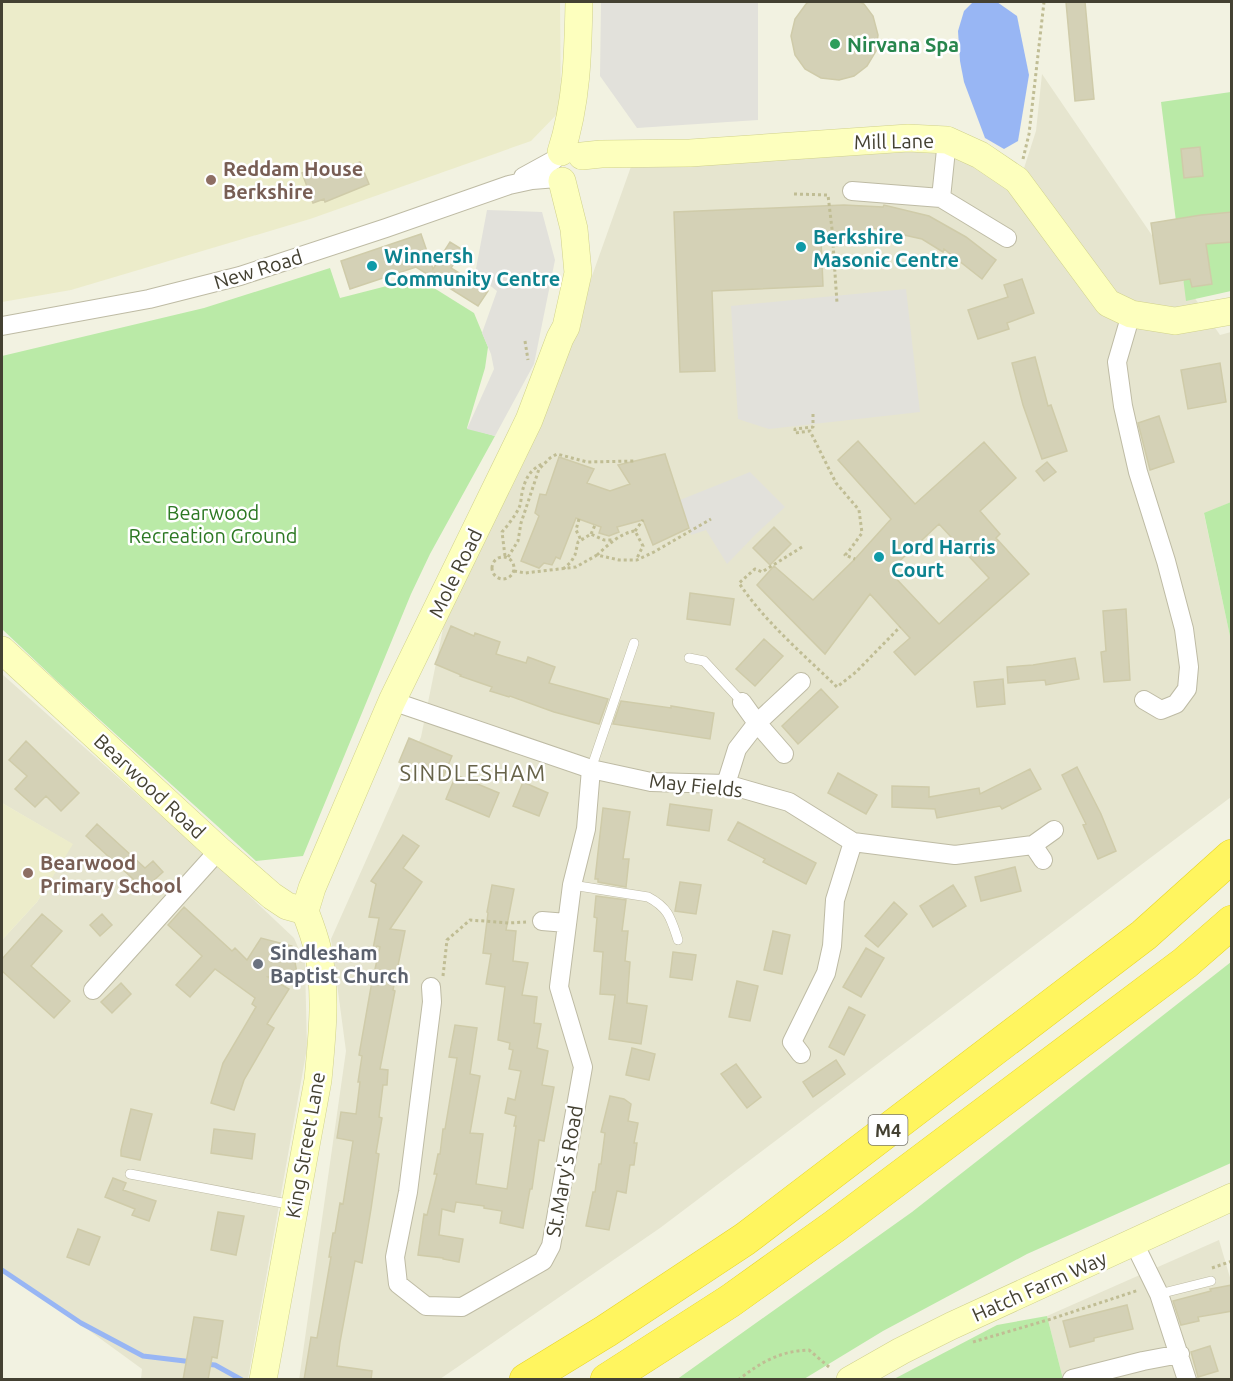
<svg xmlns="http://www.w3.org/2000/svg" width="1233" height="1381" font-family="Ubuntu,sans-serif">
  <rect width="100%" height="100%" fill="#f2f2e1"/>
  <path fill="#e6e5cf" d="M1042,74L1220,335L1231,332V502L1204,514L1231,641V797L660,1228L440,1379L299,1380L346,1051L331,939L421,737L447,609L547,402L638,147L901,128L964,156L1016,193L1036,131Z
    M2,674L222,870L294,938L305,963L307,1048L248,1379H141L142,1369L2,1267V940L37,902L72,844L2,803Z
    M1219,1240L1231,1281V1379H1063L1047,1316Z"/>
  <path fill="#ececca" d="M2,2H560L561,110L531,141L310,219L71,290L2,302Z
    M2,803L73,844L37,902L2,940Z"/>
  <path fill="#baeaa7" d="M1231,92V291L1186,301L1161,102Z
    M330,268L340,298L418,278L474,313L488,347L485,368L467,428L495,436L430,554L411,594L303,856L256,861L58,682L2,629V356L204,308Z
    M1231,502V641L1204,513Z
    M1231,962V1163L1027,1254L883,1331L804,1379L676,1380L912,1212Z
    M1047,1316L1063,1379H894L997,1325Z"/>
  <path fill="#e2e1db" d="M601,2H758V120L637,128L600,76Z
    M487,210L542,212L555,260L534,364L495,436L467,429L494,369L491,354L482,333L497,291L475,274Z
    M906,289L920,412L769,429L738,419L731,306Z
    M750,472L785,507L756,534L727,564L706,530L691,535L680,500Z"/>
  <path fill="#98b6f4" d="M973,2H997L1017,16L1029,75L1018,141L1004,149L985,138L964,82L960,61L958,31L964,11Z"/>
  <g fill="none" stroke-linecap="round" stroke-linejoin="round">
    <path stroke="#98b6f4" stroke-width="5" d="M2,1270L81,1323L143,1356L193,1362
      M205,1364L215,1365L242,1380"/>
  </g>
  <path fill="#d4d1b6" stroke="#cfcba9" stroke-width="1.5" fill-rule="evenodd" d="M809,2H859L864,4L873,16L878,35L876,51L867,66L854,76L839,80L821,78L805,69L795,55L791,36L795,19L806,4Z
    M1066,2H1085L1094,99L1075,101Z
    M1200,147L1203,176L1184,178L1181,149Z
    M360,162L369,184L325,202L324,199L313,203L302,173L314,168L315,172L326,167L327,170L343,165L344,168Z
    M844,205L883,207L884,205L929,216L966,237L996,260L982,279L944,249L943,252L922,239L872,228V241L821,239L823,286L712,291L715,371L680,372L674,212Z
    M1232,212V242L1206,244L1212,284L1192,287L1190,279L1160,284L1151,223L1201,215Z
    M421,234L433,269L450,242L463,250L451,268L488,291L478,306L416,267L350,289L341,261Z
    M1022,279L1034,313L1007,323L1009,329L978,339L968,310L1008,297L1004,285Z
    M1035,357L1048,406L1051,405L1067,451L1042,459L1023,405L1012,363Z
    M1220,363L1226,402L1188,409L1181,370Z
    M1159,416L1174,462L1150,470L1138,423Z
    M858,441L915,504L984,442L1016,478L980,511L1000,534L996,538L1029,574L915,675L894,652L910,638L870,594L825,654L757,585L774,566L813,600L855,559L891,519L838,460ZM939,524L989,578L939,624L889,571Z
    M665,454L689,528L653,545L643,520L617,527L619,532L609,536L599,533L601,527L576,518L560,559L556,557L552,565L544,563L539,568L521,561L539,516L535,513L540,494L546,495L559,457L594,469L587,483L610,491L630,484L618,465Z
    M1047,462L1056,472L1044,481L1036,471Z
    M774,527L791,544L770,565L753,548Z
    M690,593L734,599L730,625L687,619Z
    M1126,609L1130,680L1104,682L1101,652L1106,651L1103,611Z
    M451,626L474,636L475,633L500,642L496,654L526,663L528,657L555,667L549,683L608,699L599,724L554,712L510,696L509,697L490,691L492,687L460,676L461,675L435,664Z
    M764,639L783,656L755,686L736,669Z
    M1075,658L1079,679L1046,685L1045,680L1008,683L1007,667L1033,665Z
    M1003,679L1005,704L977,707L974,682Z
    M821,689L838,707L798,744L782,726Z
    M621,701L671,708V706L714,713L710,739L613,724Z
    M409,738L452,756L442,780L399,762Z
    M26,741L79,793L61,811L46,796L35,807L15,789L27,776L9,760Z
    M1077,767L1101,814L1116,851L1098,859L1083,825L1086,824L1062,775Z
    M1030,769L1041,789L1002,809L1000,806L937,818L935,809L892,807V786L929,787V797L979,788L980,794Z
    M838,773L877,795L866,814L828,793Z
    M456,775L499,793L489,817L446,799Z
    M523,782L548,793L539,816L513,806Z
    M670,804L712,810L709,831L667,825Z
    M603,808L630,812L623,859H629L626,887L598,882V879H595Z
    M738,822L816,863L806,884L763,862L765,859L728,840Z
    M97,824L145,868L153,861L163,872L143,890L132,878L86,836Z
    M403,835L419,846L403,868L422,882L390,929L405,931L393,990L395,991L380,1069L388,1070L387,1085H383L379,1117L382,1118L376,1153L379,1154L371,1209L362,1263L355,1261L340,1342L337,1366L372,1371L371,1380H304L311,1337L317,1338L331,1257H329L333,1233H335L340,1203L343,1204L353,1141L337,1138L341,1112L356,1114L360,1082H358L362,1056L359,1055L371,987L380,947L377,946L372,954L379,918L369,917L376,884L371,881Z
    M1015,867L1021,891L981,901L975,877Z
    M680,882L701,885L696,914L675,911Z
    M492,885L514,889L506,930L516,931L513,961L528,963L522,995L537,997L534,1023L541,1024L537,1048L548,1051L542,1085L554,1087L544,1141L539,1140L532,1189H530L523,1228L500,1223L502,1211L484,1208V1206L456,1202L454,1212L442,1209L439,1235L463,1239L459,1262L443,1259V1258L418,1255L424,1214L427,1215L437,1174H434L438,1154H440L443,1129H445L457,1058L449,1057L455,1025L477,1028L470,1074L480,1076L470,1133L483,1134L476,1184L507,1189L516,1126H514L516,1116L505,1113L508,1098L515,1100L521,1071L509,1069L513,1050L509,1049L510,1043L498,1040L505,987L486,984L491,954L483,953L488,913L487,912Z
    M953,885L966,906L933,927L920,906Z
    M596,896L626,900L622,931H628L625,961L630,962L627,1003L647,1006L641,1044L609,1039L615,995L600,994L603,952L594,951L597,918L594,917Z
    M894,902L907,914L878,947L865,936Z
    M184,907L232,951L235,948L247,960L261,938L292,946L297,973L268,977L289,989L267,1024L274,1028L244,1080L234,1110L211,1103L223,1063L256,1007L252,1004L255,998L215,969L190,997L176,985L202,956L168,925Z
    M42,914L62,931L31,966L70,1001L54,1018L2,971V959Z
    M102,914L112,925L100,936L90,925Z
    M773,931L790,935L782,974L764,970Z
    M866,948L884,958L861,997L843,987Z
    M673,952L696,955L692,980L670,977Z
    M737,981L758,986L750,1021L729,1017Z
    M121,983L131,994L112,1013L101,1002Z
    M849,1007L865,1015L844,1055L829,1047Z
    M632,1048L655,1054L649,1080L626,1075Z
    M836,1060L845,1074L813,1097L803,1082Z
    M736,1064L761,1097L747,1108L721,1074Z
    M610,1096L624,1099L631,1104L628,1121L638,1123L634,1143H637L634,1165H630L626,1193L617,1191L609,1230L586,1226L593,1192H595L599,1164H601L605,1133L601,1132Z
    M131,1109L152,1114L140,1160L121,1156V1150Z
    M214,1129L255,1134L252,1159L211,1153Z
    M113,1178L126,1183L123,1190L156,1201L149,1221L132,1215L135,1209L105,1197Z
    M218,1212L244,1216L236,1255L211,1250Z
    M78,1229L100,1237L89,1265L67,1257Z
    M1232,1285V1311L1198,1317L1199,1321L1181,1325L1173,1301L1211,1291L1210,1289Z
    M1127,1305L1133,1329L1094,1338V1341L1070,1347L1063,1321Z
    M194,1317L223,1321L217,1358L212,1357L208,1380H183Z
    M1210,1346L1218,1371L1198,1377L1191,1352Z"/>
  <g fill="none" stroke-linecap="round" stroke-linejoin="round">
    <g stroke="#bebba4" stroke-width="10">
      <path id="lane" d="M689,658L704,661L742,702
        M591,769L634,643
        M572,885L648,897C669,908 671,919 678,940
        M130,1174L293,1205
        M1159,1294L1211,1281"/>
    </g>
    <g stroke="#bebba4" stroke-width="20">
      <path id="street" d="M523,177L554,160
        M852,191L941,198L947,140
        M941,198L1007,238
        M1131,314L1117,362L1123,406L1138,472L1166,561L1184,629L1189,667L1187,689L1176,704L1161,710L1144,700
        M2,326L149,299L240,276L386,228L509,185L532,180L557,178
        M392,701L591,769L651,782L726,784L789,802L853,842L955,855L1033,845L1043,860
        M742,702L757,723L801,682
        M726,784L737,749L757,723L784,754
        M1033,845L1054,830
        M542,921L567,923
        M431,987L432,1002L408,1192L395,1257L398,1284L426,1306L462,1307L543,1261L551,1246L583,1067L559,987L572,885L586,829L591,769
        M93,990L219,850
        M801,1054L792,1042L826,973L832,946L835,900L853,842
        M1134,1243L1159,1294L1187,1380
        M1072,1379L1143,1361L1180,1354"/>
    </g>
    <g stroke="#d1d28c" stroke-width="28">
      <path id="secondary" d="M561,152C577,103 578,53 579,2
        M582,156L601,154L690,153L908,138L947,140L980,155L1017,180L1108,303L1131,314L1175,321L1232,311
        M2,650L219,850L272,896L287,906L305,911
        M305,911L312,888L392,701L529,420L560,338L566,327L578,273L574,229L562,181
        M263,1380L318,1080C322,1037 327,993 318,951C315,937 310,924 305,911
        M850,1380L901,1351L951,1326L1232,1197"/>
    </g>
    <g stroke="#e7d427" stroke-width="34">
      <path id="highway" d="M526,1380L606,1331L745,1239L1144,935L1232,856
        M607,1380L730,1301L835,1226L1185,963L1232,922"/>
    </g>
    <path stroke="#c0bd94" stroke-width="3" stroke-dasharray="3 3" stroke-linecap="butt" d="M1023,159L1029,134L1044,2
      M794,194L828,195L832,229L837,303
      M525,341L528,360
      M813,414V427L795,429V433L810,431L836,483L859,510L862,533L849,551L845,555L855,559
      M579,519L576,530L581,540
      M635,531L643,520
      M591,534L595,525
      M802,547L762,572L755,569L739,583C765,622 803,654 837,687L856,672L900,627
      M597,555C608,545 620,533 635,531L643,546L637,558
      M505,556L502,532C508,525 515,516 519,508C521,504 521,498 522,493C525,479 530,469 544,463
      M492 568a11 11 0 1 1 22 0a11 11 0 1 1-22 0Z
      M508,557L518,541L521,523L539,469L550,458L557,454L587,462L635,461
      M563,569L571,562L575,555L578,542L591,534L604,540H614
      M514,571L525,573L576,567L597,555L619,560H637L654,552L711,519
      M443,976L447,940L470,920L509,923L526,922
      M1212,1268L1232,1261
      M973,1342L1051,1319L1139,1290
      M738,1380C761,1362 780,1351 809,1350L829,1367"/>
    <use href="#lane" stroke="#fff" stroke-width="9"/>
    <use href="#street" stroke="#fff" stroke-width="18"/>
    <use href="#secondary" stroke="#fdffbe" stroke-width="27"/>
    <use href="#highway" stroke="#fff55f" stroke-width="33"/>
  </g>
  <circle fill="#2e9e5b" stroke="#fff" stroke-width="2" cx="835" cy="44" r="6"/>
  <g fill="#8d6e63" stroke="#fff" stroke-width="2">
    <circle cx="211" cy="180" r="6"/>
    <circle cx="28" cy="873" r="6"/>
  </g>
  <g fill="#0f9aa8" stroke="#fff" stroke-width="2">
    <circle cx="801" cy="247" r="6"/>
    <circle cx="372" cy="266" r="6"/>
    <circle cx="879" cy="557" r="6"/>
  </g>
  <circle fill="#6b7280" stroke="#fff" stroke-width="2" cx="258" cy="964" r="6"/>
  <g text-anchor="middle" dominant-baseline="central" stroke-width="5" stroke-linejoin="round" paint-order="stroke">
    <rect fill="#fff" stroke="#7c7a70" stroke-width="1.5" x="868.5" y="1115" width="39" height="30" rx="4.5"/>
    <g font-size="18" font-weight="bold" fill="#444132">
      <text x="888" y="1130">M4</text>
    </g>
    <g font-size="20" font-weight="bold" fill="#27864d" stroke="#fff" text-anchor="start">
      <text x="847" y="44">Nirvana Spa</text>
    </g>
    <g font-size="20" fill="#444132" stroke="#fff">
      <text transform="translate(894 141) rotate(-1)">Mill Lane</text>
      <text transform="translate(258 269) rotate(-17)">New Road</text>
      <text transform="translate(455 573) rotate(-64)">Mole Road</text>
      <text transform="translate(696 785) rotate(6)">May Fields</text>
      <text transform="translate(150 786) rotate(43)">Bearwood Road</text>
      <text transform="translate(305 1145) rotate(-80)">King Street Lane</text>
      <text transform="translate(564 1171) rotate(-80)">St.Mary's Road</text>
      <text transform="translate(1039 1286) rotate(-24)">Hatch Farm Way</text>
    </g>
    <g font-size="20" font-weight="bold" fill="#785e54" stroke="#fff" text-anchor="start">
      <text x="223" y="168">Reddam House<tspan x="223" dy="23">Berkshire</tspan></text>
      <text x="40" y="862">Bearwood<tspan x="40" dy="23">Primary School</tspan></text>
    </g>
    <g font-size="20" font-weight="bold" fill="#0d838f" stroke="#fff" text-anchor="start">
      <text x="813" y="236">Berkshire<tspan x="813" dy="23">Masonic Centre</tspan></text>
      <text x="384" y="255">Winnersh<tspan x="384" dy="23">Community Centre</tspan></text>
      <text x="891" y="546">Lord Harris<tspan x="891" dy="23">Court</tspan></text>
    </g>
    <g font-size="20" fill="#2c7823" stroke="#fff">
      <text x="213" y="512">Bearwood<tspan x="213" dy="23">Recreation Ground</tspan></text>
    </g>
    <g font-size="20" font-weight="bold" fill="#5b616d" stroke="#fff" text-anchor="start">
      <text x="270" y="952">Sindlesham<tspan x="270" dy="23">Baptist Church</tspan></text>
    </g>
    <g font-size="22" letter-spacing="1.5" fill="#676349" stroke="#fff">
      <text x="473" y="772">SINDLESHAM</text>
    </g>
  </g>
  <rect width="1233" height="1381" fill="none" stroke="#444132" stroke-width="6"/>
</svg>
